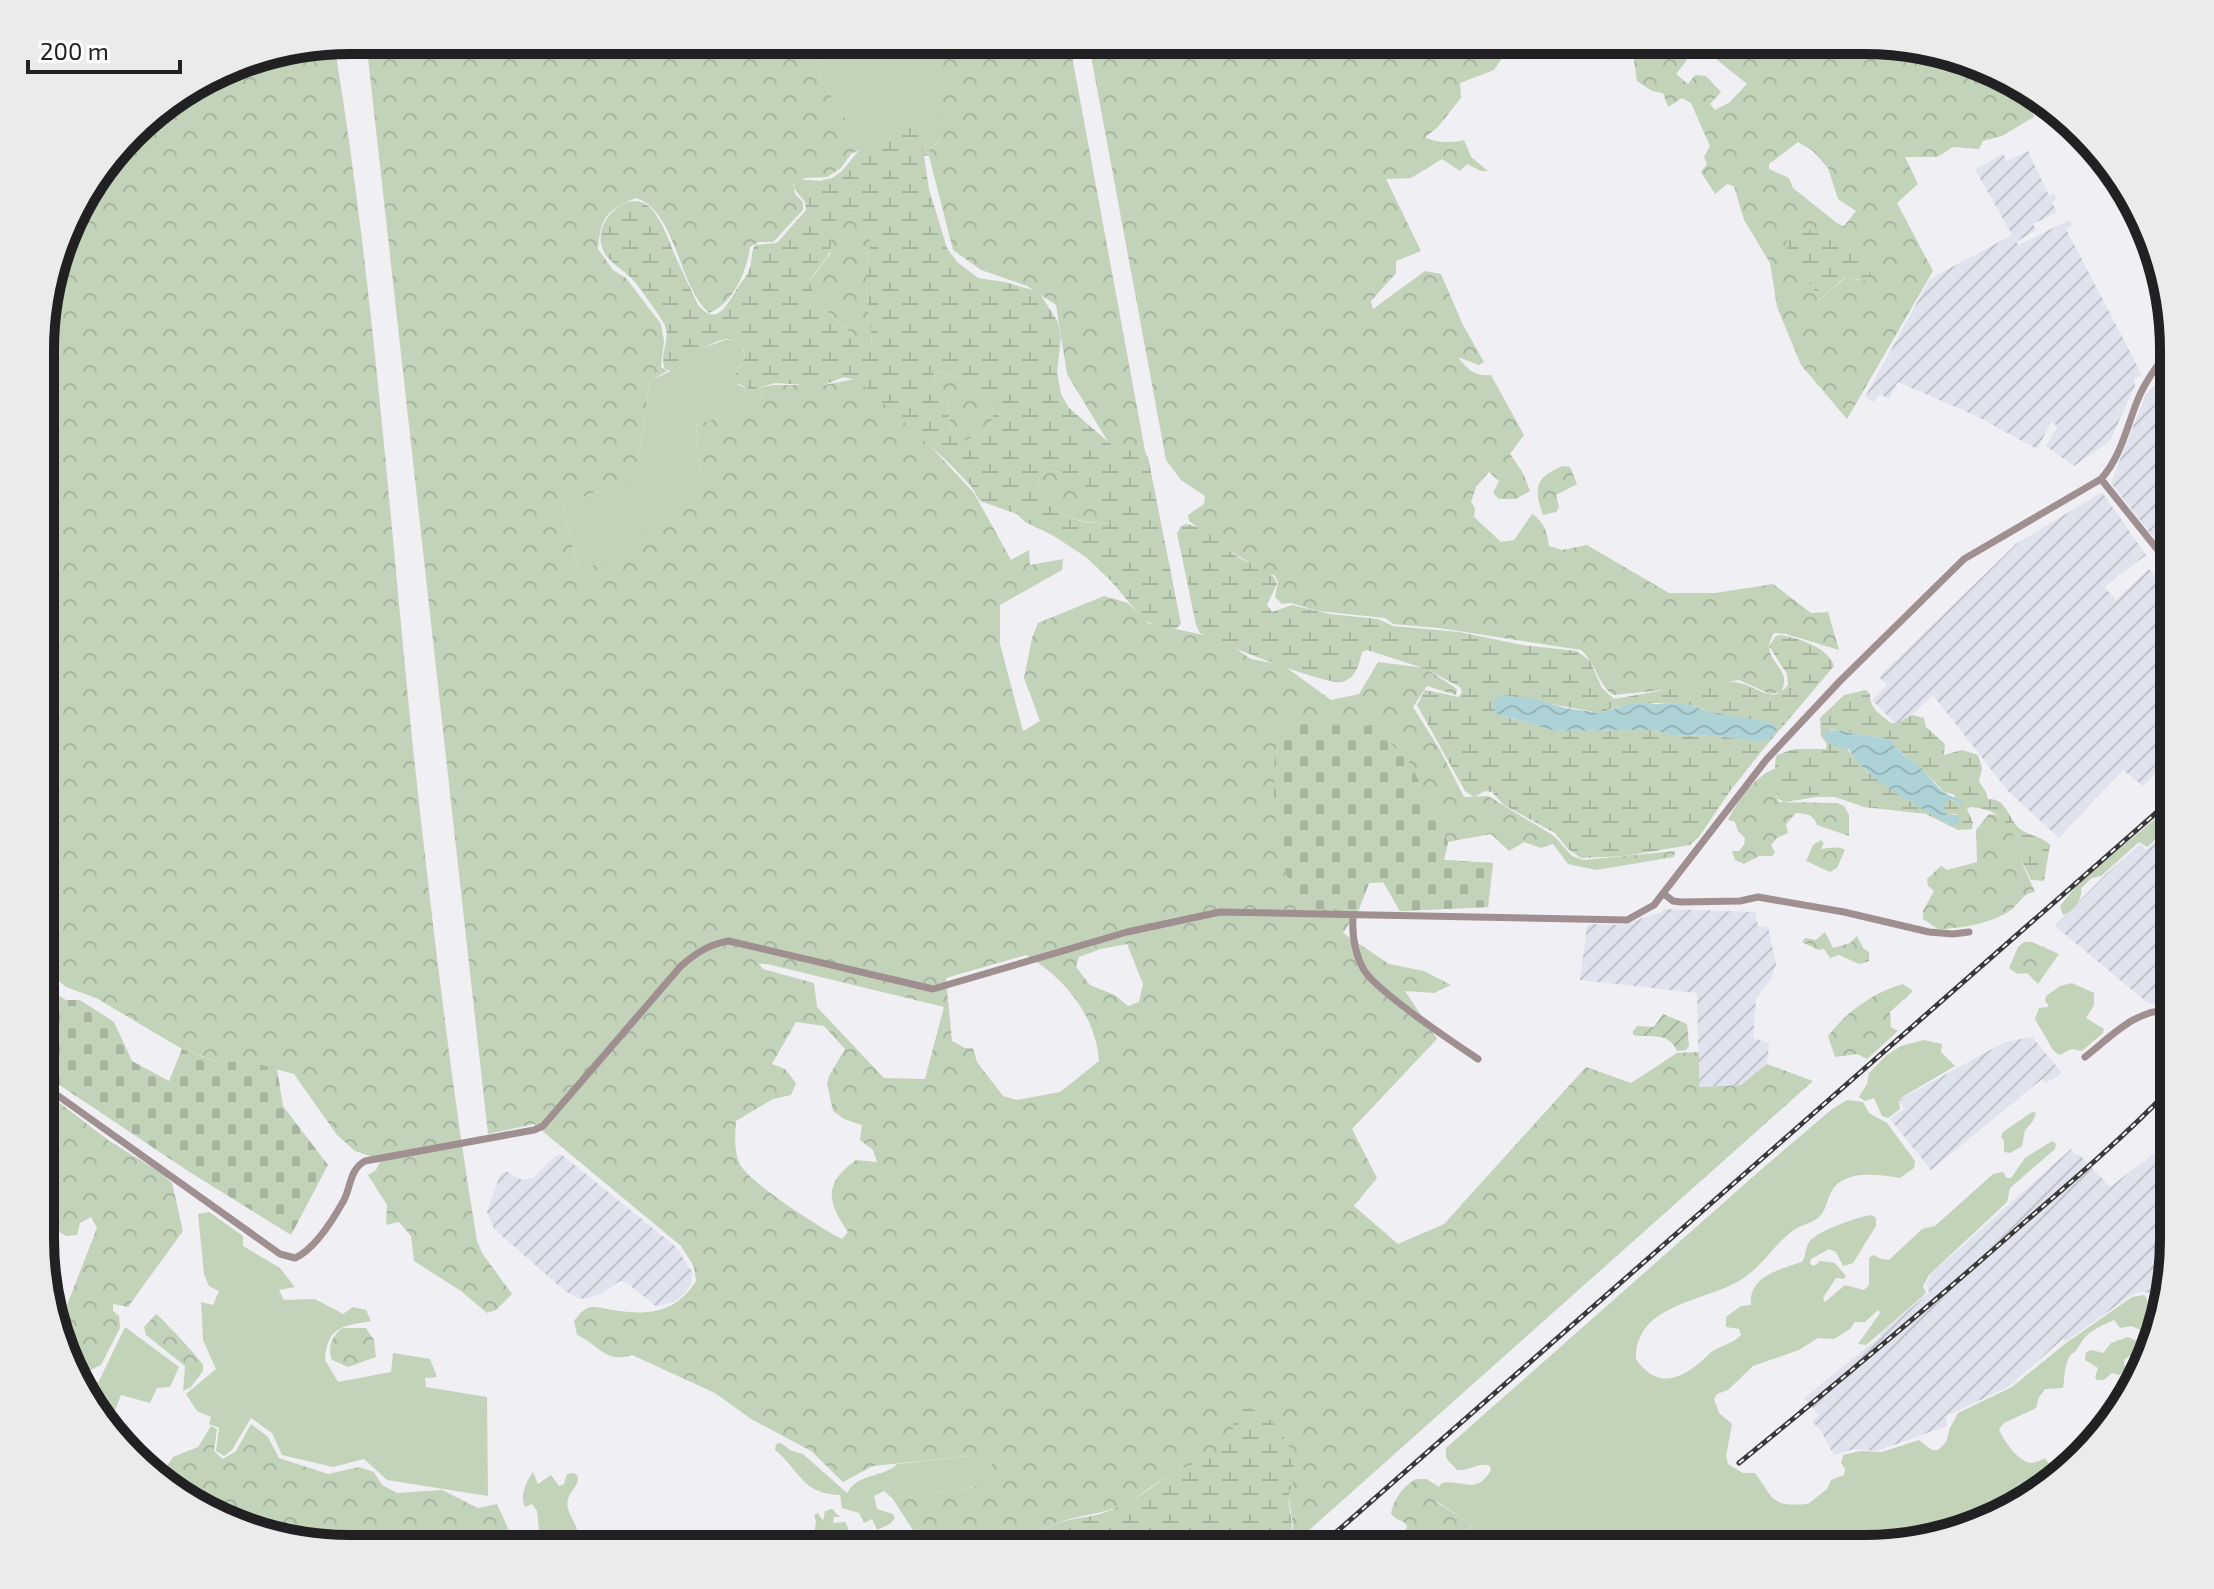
<svg xmlns="http://www.w3.org/2000/svg" width="2214" height="1589" font-family="'Exo 2',sans-serif">
  <defs>
    <pattern id="industrial-furrows" width="10" height="10" patternUnits="userSpaceOnUse" patternTransform="scale(2)"><rect width="10" height="10" fill="#e0e2ed"/><path d="M-1 1l2-2M0 10L10 0M9 11l2-2" fill="none" stroke="#c0c2cb"/></pattern>
    <pattern id="forest-crowns" width="20" height="18" patternUnits="userSpaceOnUse" patternTransform="scale(2)"><rect width="20" height="18" fill="#c3d3ba"/><path d="M2 6a3 3 0 1 1 6 0M12 15a3 3 0 1 1 6 0" fill="none" stroke="#a7b5a0"/></pattern>
    <pattern id="wetland-marsh" width="20" height="14" patternUnits="userSpaceOnUse" patternTransform="scale(2)"><rect width="20" height="14" fill="#c3d3ba"/><path d="M1 5h8M5 5V1M11 12h8M15 12V8" fill="none" stroke="#a7b5a0"/></pattern>
    <pattern id="cemetery-stones" width="16" height="16" patternUnits="userSpaceOnUse" patternTransform="scale(2)"><rect width="16" height="16" fill="#c3d3ba"/><path d="M2 7V4a2 2 0 0 1 4 0v3zM10 15v-3a2 2 0 0 1 4 0v3z" fill="#a7b5a0"/></pattern>
    <pattern id="garden-furrows" width="10" height="10" patternUnits="userSpaceOnUse" patternTransform="scale(2)"><rect width="10" height="10" fill="#c3d3ba"/><path d="M-1 1l2-2M0 10L10 0M9 11l2-2" fill="none" stroke="#a7b5a0"/></pattern>
    <pattern id="water-waves" width="16" height="10" patternUnits="userSpaceOnUse" patternTransform="scale(2)"><rect width="16" height="10" fill="#add3d7"/><path d="M0 5q4-4 8 0t8 0" fill="none" stroke="#95b5b8"/></pattern>
  </defs>
  <rect width="100%" height="100%" fill="#efeff4"/>
  <path fill="url(#industrial-furrows)" d="M2028,151L2049,196L2054,194L2056,199L2052,202L2057,212L2033,224L2036,230L2016,242L2019,245L2069,220L2072,225L2066,229L2142,375L2134,379L2135,386L2110,441L2074,466L2046,446L2057,427L2052,421L2037,449L1974,415L1898,382L1889,399L1880,394L1874,402L1865,397L1930,279L2012,235L1975,169L2003,154L2007,161Z
    M2156,385L2173,421V562L2111,483L2145,396Z
    M2102,492L2146,555L2104,587L2116,600L2149,569L2173,596V756L2143,786L2123,770L2059,838L2008,791L1933,695L1899,727L1872,700L1887,685L1879,677L2016,544Z
    M2173,826V1003L2149,1004L2055,926L2106,874L2140,844L2146,850Z
    M1663,909L1755,912L1758,926L1768,927L1776,964L1771,979L1756,999L1753,1038L1769,1043L1767,1064L1741,1085L1699,1087L1697,993L1580,980L1587,926L1593,924L1621,925L1662,912Z
    M2032,1037L2062,1073L2046,1083L2042,1079L1931,1170L1890,1119L1904,1109L1899,1100L2005,1042Z
    M2173,1139V1259L2166,1294L2139,1292L2130,1296L2065,1342L2064,1338L2008,1387L1946,1416L1947,1426L1877,1451L1854,1449L1834,1455L1822,1433L1812,1421L1819,1415L1804,1398L1881,1336L1879,1334L1929,1293L1927,1283L1931,1274L2071,1149L2076,1155L2079,1154L2110,1187Z
    M561,1154L676,1247L693,1273L690,1286L683,1295L674,1302L656,1306L628,1284L620,1281L600,1294L585,1299L578,1298L565,1291L494,1229L487,1212L500,1175L506,1171L522,1180L535,1177L554,1157Z"/>
  <path fill="#c3d3ba" d="M822,40H952L946,54L941,80V135L936,144L925,154L883,139L863,140L852,130L820,78L818,62Z
    M725,340H734L740,343L745,356L736,372L738,385L751,390L763,387L762,396L757,404L696,425L700,475L649,534L579,573L562,506L636,476L650,381L679,367L698,350Z
    M2173,812V824L2147,847L2139,842L2101,876L2092,878L2081,888C2083,900 2073,911 2063,915L2060,906L2077,885L2162,813Z
    M2072,983L2094,993V1005L2086,1018L2104,1029L2103,1033L2082,1051L2072,1049L2059,1055L2053,1050L2035,1019L2039,1008L2049,1007L2045,1000L2046,996L2060,986Z
    M1924,1040L1942,1044L1941,1052L1955,1066L1899,1099L1900,1109L1888,1118L1882,1116L1874,1098L1865,1101L1859,1097L1867,1084L1869,1073L1887,1055L1901,1046Z
    M1847,1100L1863,1102L1869,1113L1887,1123L1915,1161L1914,1168L1900,1178C1882,1175 1856,1171 1840,1182C1828,1190 1829,1203 1822,1214C1814,1224 1800,1224 1791,1232C1771,1248 1762,1268 1737,1282C1702,1302 1635,1305 1636,1359C1659,1393 1686,1377 1709,1354C1719,1345 1732,1345 1741,1335L1739,1329L1726,1327V1317L1741,1306L1751,1305C1748,1276 1781,1269 1802,1262C1806,1256 1805,1250 1808,1244C1814,1231 1858,1217 1872,1215L1876,1218V1226L1853,1263L1843,1266L1836,1252L1829,1249L1811,1259L1810,1264L1814,1266L1820,1261L1835,1263L1846,1276L1844,1279L1836,1278L1823,1298L1825,1302L1845,1285L1864,1290L1869,1285V1258L1873,1255L1882,1259L1889,1260L1922,1229L1935,1226L1993,1174L2003,1172L2007,1178H2011L2025,1158L2052,1141L2056,1144L2055,1149L2010,1188L2007,1202L1929,1275L1923,1286L1926,1292L1923,1296L1866,1345L1858,1344L1880,1313L1878,1310L1865,1322H1855L1850,1329L1834,1339L1818,1338L1799,1350L1753,1366L1728,1390L1717,1394L1714,1399L1719,1413L1732,1424L1726,1456L1728,1464L1743,1473H1755C1774,1499 1770,1507 1808,1504L1827,1489L1831,1480L1844,1475L1845,1469L1841,1463L1843,1455L1860,1451L1882,1452L1919,1440L1932,1450H1938L1946,1442L1950,1428L1958,1413L2012,1387L2066,1343L2132,1297L2144,1295C2151,1301 2146,1313 2149,1322L2146,1327L2140,1330L2132,1326L2120,1328L2114,1320C2099,1327 2086,1332 2079,1346C2076,1353 2074,1351 2070,1356C2064,1365 2065,1377 2063,1388L2045,1389L2039,1397L2036,1408L2004,1423L1999,1429C2002,1439 2019,1463 2032,1463C2037,1462 2041,1460 2045,1458L2053,1469L2058,1470L2001,1517L1864,1549H1463C1468,1541 1474,1533 1470,1523L1436,1501L1435,1491L1442,1483C1462,1479 1476,1496 1491,1470L1489,1465C1478,1463 1468,1471 1457,1470L1446,1458V1448L1764,1167L1831,1110Z
    M2032,1112L2036,1113L2033,1121L2025,1130L2022,1146L2010,1153L2004,1152V1141L2001,1137L2003,1132Z
    M209,1212L243,1236V1246L280,1268L295,1287L279,1290L284,1300L315,1299L343,1314L353,1307L366,1310L371,1321C343,1326 327,1326 325,1360L338,1382L391,1372L393,1353L430,1359L437,1377L425,1378L426,1387L487,1397L488,1496L387,1480L364,1459L333,1467L282,1455L272,1433L251,1418L232,1450L224,1456L216,1451L219,1428L209,1424L211,1417L197,1411L186,1394L216,1369L203,1340L201,1302L213,1305L219,1291L209,1286L204,1274L198,1214Z
    M125,1327L179,1367L170,1387L157,1388L150,1403L121,1395L109,1425L81,1393L99,1381Z
    M2128,1337L2141,1343L2156,1342L2140,1371L2138,1359L2129,1356L2124,1360L2125,1372L2119,1375L2112,1373L2104,1380H2097L2095,1377L2098,1368L2085,1360L2086,1352L2092,1350L2103,1353L2111,1343Z
    M781,1443L790,1450L803,1454L847,1493C859,1472 884,1478 897,1464L969,1456L993,1461L989,1485L893,1499L884,1491L874,1496L877,1509L893,1514L895,1518L890,1524L877,1530L872,1519L864,1523L859,1513L842,1508L840,1495C800,1493 802,1472 775,1450L776,1444Z
    M533,1472L538,1484L551,1475L559,1486L564,1484L567,1474L573,1473L578,1476C578,1488 571,1489 568,1499C564,1512 579,1524 578,1537L587,1541L589,1548H541L537,1511L532,1504L525,1507C519,1496 527,1480 533,1472Z
    M832,1509L840,1517H834L833,1523L845,1522C851,1530 849,1541 843,1549H831L829,1540L823,1538L818,1541L815,1549H811L816,1522L814,1515L818,1513L823,1521L825,1511Z"/>
  <path fill="url(#forest-crowns)" fill-rule="evenodd" d="M366,40H822L818,62L820,78L852,130L863,140L883,139L925,154L936,144L941,135C940,128 937,123 936,117C935,93 942,62 952,40H1069L1146,456L1110,445L1067,374L1056,305L1027,286L981,270L953,250L929,156H918L883,139L851,154L841,168L827,177L804,178L793,184L795,194L803,202V210L773,242H759L750,247C747,271 733,304 709,313C677,284 677,212 636,198C606,211 601,216 598,249L613,270L626,278L661,324L664,341L661,367L667,371L650,381L636,476L562,506L579,573L649,534L700,475L696,425L757,404L762,396L763,387L773,385H824L855,379L882,394L974,493L1011,560L1029,550L1030,565L1063,559L1062,570L1000,605V644L1023,731L1040,721L1024,678L1032,638L1038,623L1104,596L1128,603L1148,623L1222,639L1251,659L1283,665L1331,700L1359,694L1378,662L1425,668L1457,689L1456,695L1427,686L1413,707L1440,750L1464,797L1488,796L1554,836L1572,856L1584,860L1675,851L1674,857L1596,870L1568,864L1553,844L1541,848L1524,842L1509,851L1491,834L1448,842L1444,860L1493,863L1488,907L1400,911L1384,882L1369,883L1359,909L1343,933L1389,964L1424,971L1451,985L1434,993L1405,991L1437,1039L1352,1129L1377,1178L1354,1206L1398,1244L1444,1224L1586,1067L1631,1083L1677,1053L1699,1052V1087L1741,1085L1767,1064L1813,1081L1288,1549H1281L1293,1528L1289,1497L1294,1476L1286,1439L1280,1431L1240,1410C1229,1421 1238,1437 1226,1448C1212,1461 1191,1464 1175,1472C1155,1482 1139,1499 1118,1507C1087,1519 1043,1515 1026,1549H925L893,1499L989,1485L992,1461L969,1456L873,1466L843,1482L811,1451L751,1419L715,1393L632,1355C605,1364 600,1345 577,1335L574,1321C578,1316 582,1310 588,1308C595,1305 605,1309 613,1310C648,1316 676,1313 696,1281L694,1267L681,1246L534,1124L488,1134ZM1127,944L1143,984L1139,1002L1128,1006L1115,995L1090,985L1076,967L1079,957L1101,949ZM1026,955C1064,977 1096,1016 1099,1061L1060,1092L1017,1100L1003,1096L977,1062L973,1048H965L952,1041L946,978ZM759,964H767L944,1007L925,1079L884,1078L817,1007L814,983L763,969ZM796,1022L824,1026L845,1049L829,1076L827,1084L833,1111L844,1119L862,1125L860,1140L873,1150L877,1162L856,1160C822,1184 828,1202 848,1232L842,1239C820,1228 759,1188 744,1170C733,1158 735,1136 736,1121L773,1099L791,1095L796,1083L785,1069L772,1064Z
    M1088,40H1142L1157,50L1176,40H1536L1537,45L1516,55L1508,49L1494,70L1460,83L1461,98L1437,128L1425,137C1434,143 1454,143 1464,140L1471,157L1488,171H1481L1467,164L1460,171L1442,159L1411,178L1386,179L1421,251L1396,261V273L1371,301L1373,309L1425,271L1441,274L1463,325L1484,362L1479,365L1458,357C1467,369 1475,377 1491,375L1524,435L1510,454L1523,473L1530,491L1516,499H1499L1493,493L1499,481L1489,472L1476,487L1471,502L1475,508L1474,517L1501,542L1514,540L1532,514C1544,522 1547,531 1549,546L1562,550L1587,545L1669,593H1715L1773,584L1811,613L1828,612L1839,650L1786,634L1774,633C1756,661 1795,666 1781,692L1770,694L1739,680L1714,685L1613,695C1597,683 1596,663 1581,650L1439,628L1393,624L1385,618L1318,611L1291,603L1282,604L1275,597L1278,582L1275,576L1236,555L1189,521L1188,515L1204,504L1205,496L1181,480L1166,460Z
    M1660,41H1676L1687,60L1676,74L1688,84L1695,75L1706,76L1721,92L1710,104L1715,110L1730,102L1747,84L1716,59L1686,41H1884L1982,63L2027,89L2034,117L2002,136L1983,141L1979,149L1953,147L1937,157H1905L1918,184L1897,203L1933,271L1847,419L1801,365L1777,307L1770,263L1744,220L1734,186L1727,184L1715,194L1701,172L1707,164L1704,157L1710,146L1691,103L1682,98L1668,107L1663,93L1652,91L1637,81L1633,53L1645,52ZM1798,142L1813,151L1828,168L1838,199L1856,211L1844,226L1837,223L1793,188L1789,178L1769,169V164ZM1817,230C1852,235 1855,246 1871,274L1859,280L1846,277L1820,300L1798,264L1795,232Z
    M334,43C373,277 389,513 413,748C431,912 450,1078 477,1241L482,1253L512,1294L496,1310L487,1313L461,1291L414,1261L411,1236L399,1222L386,1225L387,1205L368,1175L376,1170L381,1160L355,1151L337,1135L294,1074L246,1061L218,1062L182,1049L96,998L66,987L43,968V310L72,213L145,117L232,63Z
    M844,213L858,214L869,228L871,242L866,265V286L872,347C848,332 819,310 809,282L830,254L826,229Z
    M934,371C947,373 954,376 965,383C987,396 1000,400 989,429L965,441H959L951,430L946,392L935,382Z
    M1563,466L1570,467L1577,484L1556,495L1559,507L1556,512L1543,515C1534,490 1534,477 1563,466Z
    M1050,470C1084,478 1098,492 1111,523C1075,524 1053,516 1037,483L1041,475Z
    M1783,766L1776,796L1779,802L1837,803L1844,806L1849,815V836L1817,825C1813,814 1807,814 1796,813L1786,824L1788,833L1777,838L1771,845L1775,852L1772,856H1759L1744,864L1735,860L1732,851H1739L1744,845L1745,838L1738,831L1735,822L1728,820C1738,799 1759,770 1783,766Z
    M1989,814L2000,815L2012,828L2023,865L2035,892C2023,893 2020,903 2011,910C1993,923 1959,929 1938,929L1923,919V911L1934,891L1928,886L1927,879L1941,866L1947,870L1977,862L1976,830Z
    M1821,840L1824,843L1821,849C1828,848 1840,846 1845,850L1837,868L1830,872L1806,861L1813,845Z
    M1825,932L1833,948L1850,943L1857,936L1863,948L1869,952V961L1859,964L1839,955L1830,958L1824,949L1818,950L1802,942L1805,938L1816,940Z
    M2024,942H2032L2059,954L2038,984L2027,973L2017,974L2009,968L2018,947Z
    M1903,984L1913,991L1890,1012L1891,1027L1898,1031L1867,1059L1857,1054L1835,1057L1828,1036C1846,1012 1874,992 1903,984Z
    M43,1090L108,1140L161,1173L172,1183L183,1231L128,1307L113,1304V1311L119,1316L120,1328L101,1365L76,1377L52,1307L67,1305L97,1228L91,1217L80,1223L77,1235L66,1236L43,1221Z
    M156,1314C161,1317 201,1360 203,1365C203,1367 203,1369 203,1371L191,1387L183,1391L185,1366L146,1335L144,1327Z
    M342,1328H366L374,1340L376,1357L348,1367L332,1360C327,1348 332,1336 342,1328Z
    M251,1424L268,1437L279,1458L328,1474L359,1467L374,1472L382,1485L397,1493L442,1490L478,1508L497,1504L517,1548H330L250,1532L161,1485L153,1476H160L173,1457L198,1447L211,1426L217,1429L214,1451L223,1459L236,1451Z
    M1416,1479H1426L1438,1486L1436,1502L1470,1523L1472,1534L1463,1549H1411L1423,1543L1424,1539L1420,1535L1407,1543L1403,1541L1407,1526C1404,1519 1395,1521 1391,1513C1394,1499 1403,1486 1416,1479Z"/>
  <path fill="url(#wetland-marsh)" fill-rule="evenodd" d="M902,125L913,128L922,142L929,189L947,248L957,262L978,278L1005,282L1039,292L1058,322L1061,338L1057,372L1061,394L1069,408L1113,446L1146,454L1148,457L1181,624L1177,628L1167,630L1144,620L1111,581L1086,557L1052,535L1025,522L1017,514L980,501L971,486L950,464L859,381L844,377L821,386L775,383L751,390L735,382L736,372L745,356C737,316 688,359 673,372L665,369C658,353 673,338 663,322C655,309 644,294 635,282C625,270 606,262 602,247C598,236 603,221 611,213C651,176 665,233 677,260C684,275 691,290 698,305C718,329 728,302 739,286C742,281 747,276 749,270C753,261 750,253 755,245L777,243L806,210L805,202L794,188V183L799,179L820,181L832,178L842,171L860,149ZM844,213L858,214L869,228L871,242L866,265V286L872,346C847,333 819,309 809,282C821,261 839,254 827,229ZM934,371C947,372 954,377 965,383C987,396 1000,400 989,429L965,441H959L951,430L946,392L935,382ZM1050,470C1081,477 1100,494 1110,523C1075,525 1052,515 1037,483L1041,475Z
    M1829,228L1854,243L1871,274L1868,281L1845,277L1820,300L1798,264L1790,257L1786,246L1788,237L1795,232Z
    M1186,524C1207,527 1220,544 1235,555C1249,566 1271,565 1277,584L1267,605L1272,612L1292,605L1330,614L1378,619L1393,626L1459,632L1522,645L1577,651L1590,661L1602,688L1614,699C1647,694 1708,680 1739,683C1759,686 1771,706 1788,685L1787,674L1769,646L1776,636L1781,635C1799,638 1829,648 1834,666L1761,752L1730,791L1699,837L1690,845L1625,856L1581,858L1568,849L1555,833L1504,805L1492,792L1485,791L1474,797L1465,791L1417,705L1425,690L1459,697L1462,692L1460,687L1426,669L1367,650L1362,652C1359,665 1356,678 1342,682C1327,686 1219,643 1200,633L1196,625L1177,533L1181,526ZM1656,703L1694,706L1710,712L1761,742L1718,736L1671,735L1653,730L1555,731L1503,716L1551,704L1600,713L1617,707Z
    M1866,690L1870,694C1869,708 1881,715 1891,723H1898L1912,715L1924,718L1926,727L1945,744L1944,755L1962,750L1978,755L1982,768L1979,782L1986,792L1988,799C2007,798 2008,819 2020,829C2029,836 2041,836 2050,845L2044,881L2031,880C2028,872 2023,865 2020,856C2011,825 2005,810 1970,807L1967,809L1973,823L1972,829L1958,830L1926,814L1864,807L1835,797H1817L1784,802L1777,798C1776,788 1773,764 1777,755L1794,749H1826L1827,744L1821,736L1820,718L1844,695ZM1830,729L1893,740L1892,745L1924,771L1944,792L1953,794L1964,807L1951,799L1947,800L1943,807L1947,815L1958,814L1959,818L1949,824L1902,796L1866,771Z
    M1249,1408C1277,1417 1297,1448 1294,1477C1293,1486 1288,1493 1289,1502C1290,1523 1298,1530 1281,1549H1026C1041,1519 1072,1521 1100,1514C1115,1509 1130,1502 1144,1493C1154,1487 1163,1478 1174,1472C1190,1464 1210,1461 1224,1449C1241,1436 1223,1411 1249,1408Z"/>
  <path fill="url(#cemetery-stones)" d="M1280,723L1374,726L1410,763L1448,842L1444,860L1493,863L1488,907L1400,911L1383,882L1369,883L1359,909H1305C1298,896 1287,880 1283,865C1273,823 1270,765 1280,723Z
    M43,975L48,979L50,990L66,1000H80L114,1022L132,1061L169,1081L182,1049L217,1062L246,1061L277,1069L283,1106L328,1165L291,1235L188,1171L43,1074Z"/>
  <path fill="url(#garden-furrows)" d="M1663,1014L1687,1024L1689,1046L1686,1050L1677,1051C1668,1030 1650,1039 1633,1035V1031L1637,1026L1654,1027Z"/>
  <path fill="url(#water-waves)" d="M1501,695L1535,699L1565,708L1600,713L1629,704H1687L1710,712L1770,722L1776,726L1777,730L1771,738L1761,742L1718,736L1671,735L1653,730L1555,731L1497,714C1491,709 1494,697 1501,695Z
    M1836,730L1893,740V745C1902,755 1913,761 1923,770C1930,777 1937,788 1945,793C1954,799 1961,795 1964,807L1951,799L1947,801L1943,807L1947,815H1960L1959,823L1954,825L1949,824C1919,807 1864,779 1849,749C1839,748 1828,745 1823,735L1826,731Z"/>
  <g fill="none" stroke-linecap="round" stroke-linejoin="round">
    <path stroke="#9f8f90" stroke-width="7" d="M2101,479L2173,569
      M1664,894L1673,901L1681,902L1740,901L1758,897L1844,912L1929,932L1953,934L1969,932
      M1353,916C1352,935 1354,953 1364,970C1377,991 1454,1043 1478,1059
      M2085,1057C2112,1036 2136,1008 2173,1010
      M43,1085L280,1254L295,1258C315,1249 334,1218 344,1200C351,1186 350,1169 365,1161L534,1130L543,1126L681,966C696,953 709,944 729,941L933,989L1127,932L1220,912L1627,920L1654,905L1766,760L1840,681L1964,559L2101,479C2121,457 2127,426 2138,399C2146,380 2160,361 2173,346"/>
    <path stroke="#5b4344" stroke-width="9" d="M2120,186L2151,249"/>
    <g stroke="#39393b" stroke-width="5">
      <path id="rail" d="M1739,1463C1836,1384 1932,1304 2026,1221C2077,1177 2127,1134 2173,1086
        M1317,1549L2173,798"/>
    </g>
    <use href="#rail" stroke="#fdfdfe" stroke-width="2" stroke-dasharray="6" stroke-linecap="butt"/>
  </g>
  <path d="M0 0H2214V1589H0ZM350 54H1864A296 296 0 0 1 2160 350V1239A296 296 0 0 1 1864 1535H350A296 296 0 0 1 54 1239V350A296 296 0 0 1 350 54Z" fill="#ebebec" fill-rule="evenodd"/>
  <path fill="none" stroke="#212123" stroke-width="10" d="M350 54H1864A296 296 0 0 1 2160 350V1239A296 296 0 0 1 1864 1535H350A296 296 0 0 1 54 1239V350A296 296 0 0 1 350 54Z"/>
  <path d="M28 60v12h152v-12" fill="none" stroke="#212123" stroke-width="4"/>
  <text x="40" y="60" font-size="24" fill="#212123" stroke="#fdfdfe" stroke-width="6" paint-order="stroke">200 m</text>
</svg>
